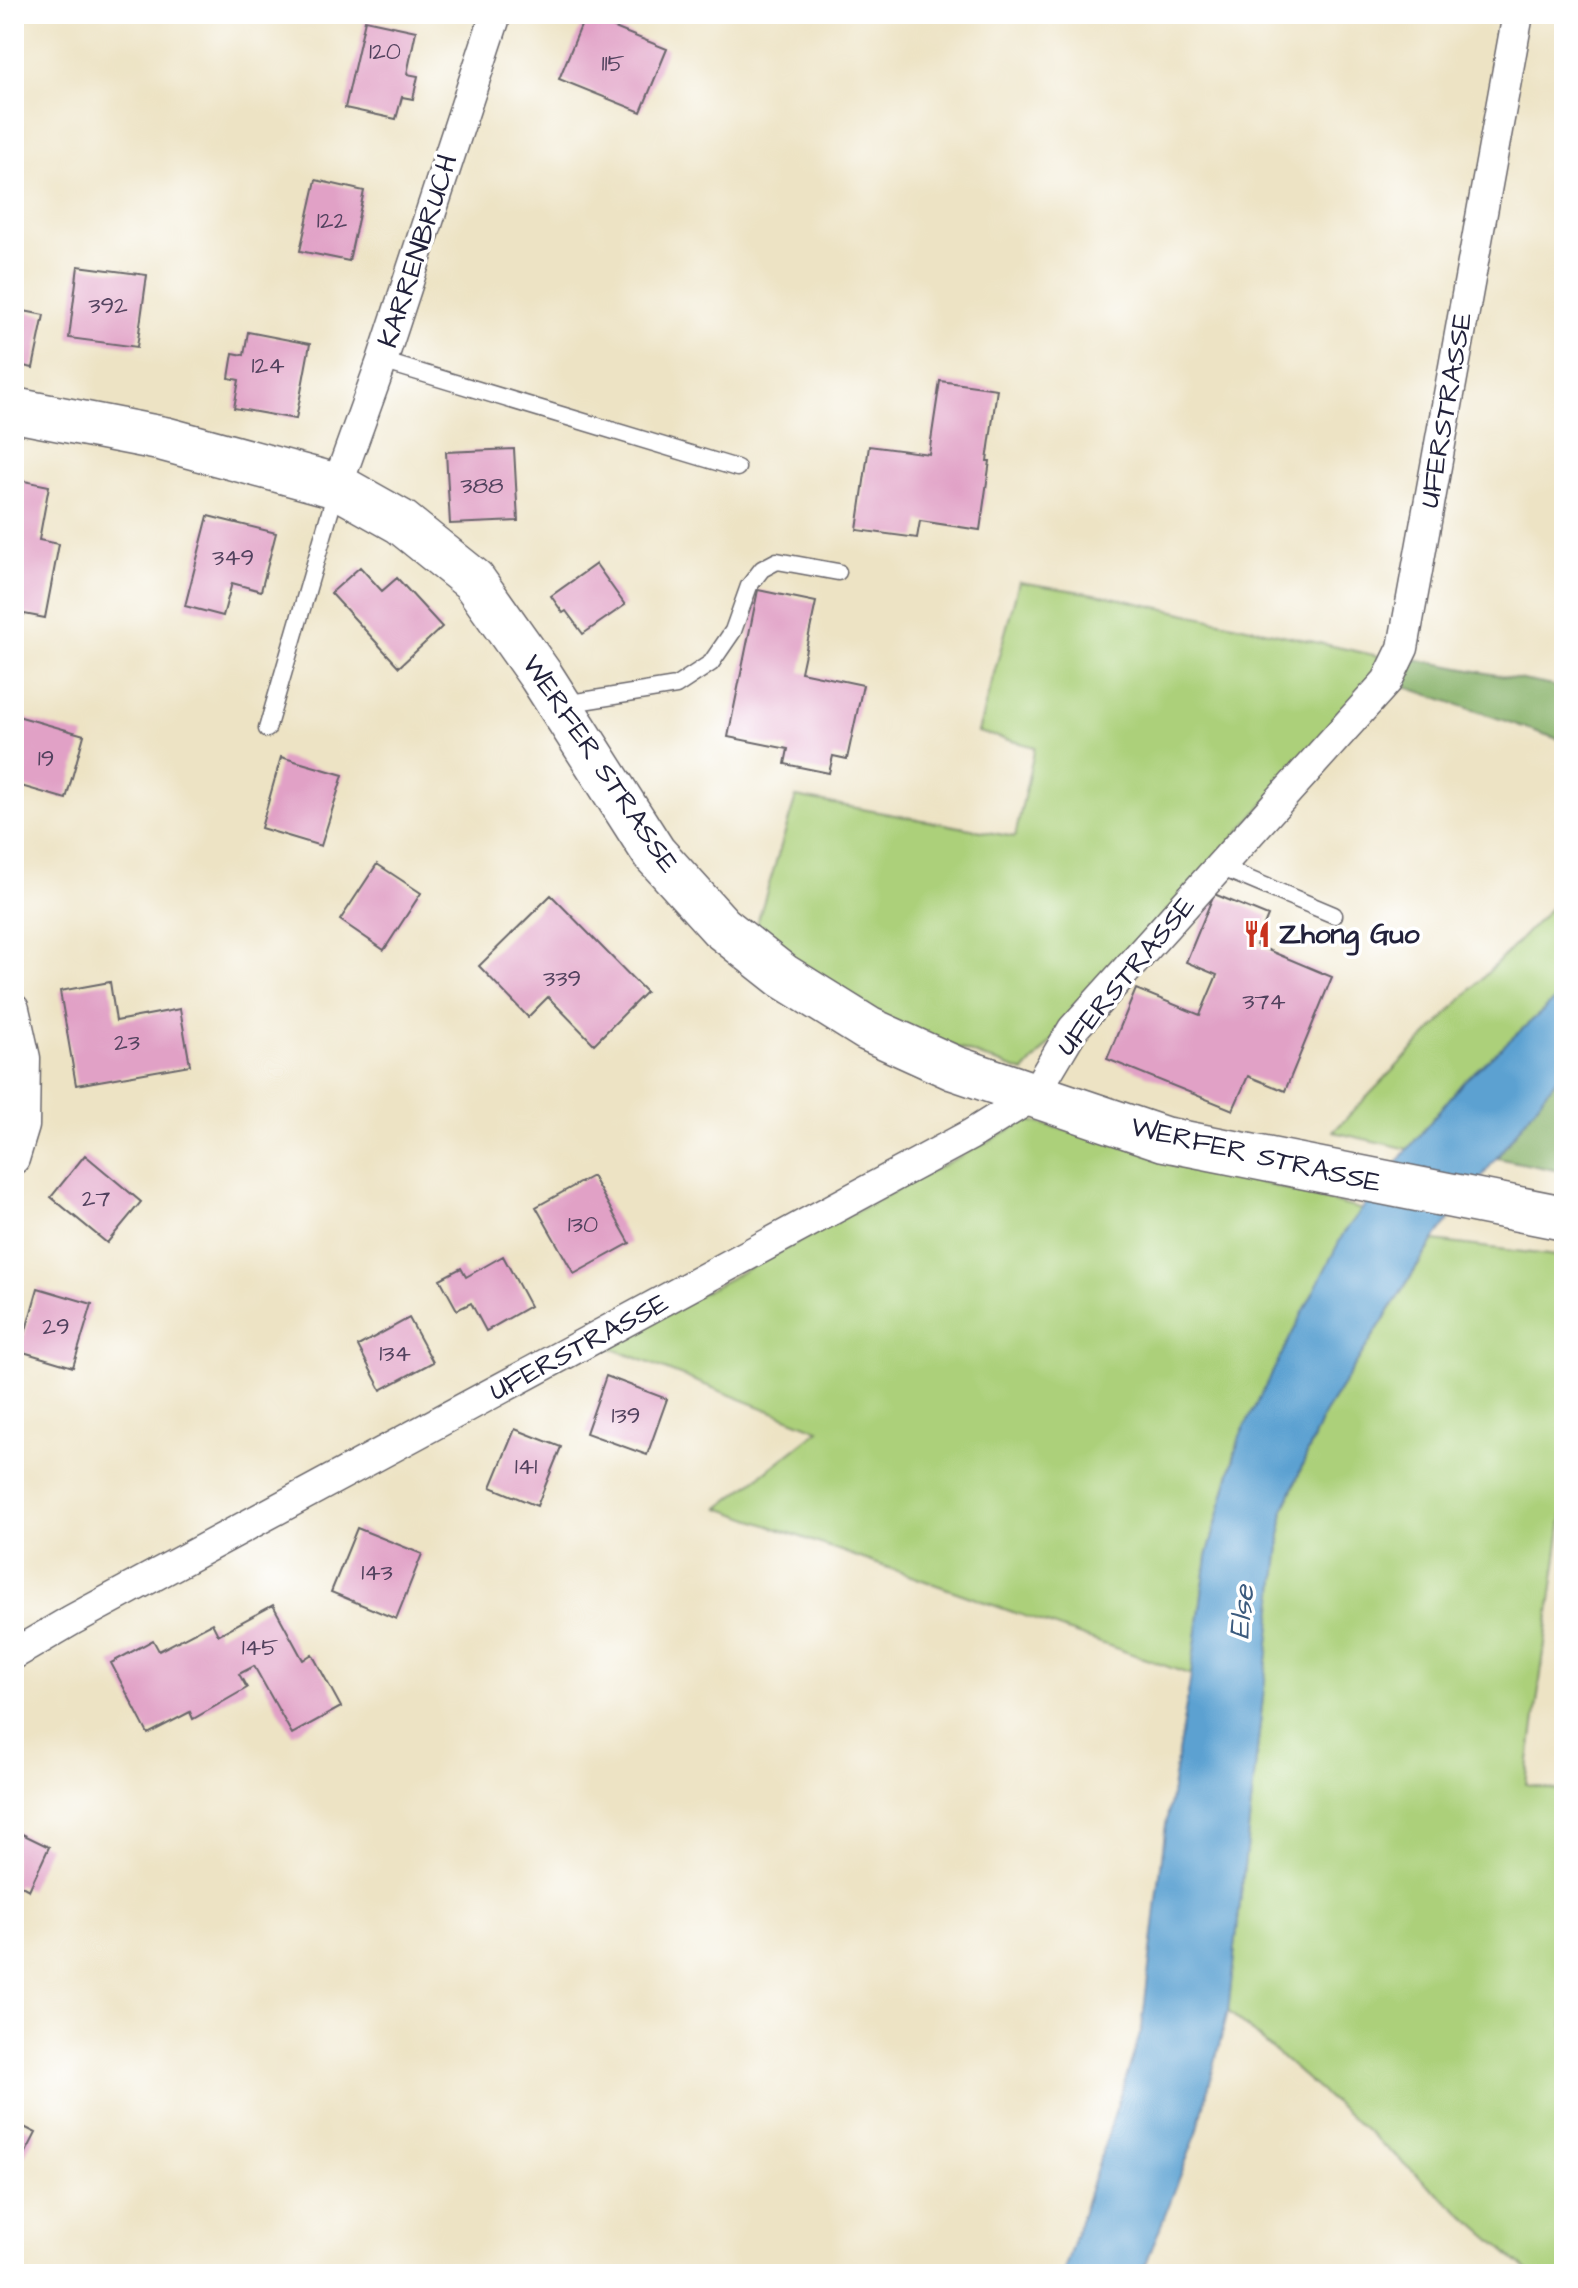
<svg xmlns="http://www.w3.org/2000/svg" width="1578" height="2288" font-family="'Architects Daughter',sans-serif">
  <rect width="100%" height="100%" fill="#fff"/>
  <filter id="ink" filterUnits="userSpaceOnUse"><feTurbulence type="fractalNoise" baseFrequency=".0125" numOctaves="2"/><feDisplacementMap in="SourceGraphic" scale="16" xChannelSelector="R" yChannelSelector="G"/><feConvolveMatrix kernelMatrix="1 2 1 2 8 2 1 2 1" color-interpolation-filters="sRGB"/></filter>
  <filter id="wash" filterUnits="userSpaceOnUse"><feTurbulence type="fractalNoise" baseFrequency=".006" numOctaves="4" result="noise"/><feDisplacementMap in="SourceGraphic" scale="32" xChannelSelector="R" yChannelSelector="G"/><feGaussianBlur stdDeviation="1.8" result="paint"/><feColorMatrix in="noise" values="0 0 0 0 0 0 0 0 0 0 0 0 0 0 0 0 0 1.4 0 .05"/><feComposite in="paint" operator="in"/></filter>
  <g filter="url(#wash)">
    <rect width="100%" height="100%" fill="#ede3c4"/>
    <path fill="#acd07a" stroke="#67795a" stroke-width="2" d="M1019,582L1107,596L1387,658L1375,680L1024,1072L900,1027L754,933L796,797L1015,837L1035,747L978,732Z
      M1564,894V992L1464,1081L1408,1149L1333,1132Z
      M1028,1120L1363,1210L1343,1235L1238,1442L1207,1557L1191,1675L719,1508L819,1430L604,1345Z
      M1434,1241L1564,1257V1505L1526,1784L1564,1792V2274H1531L1228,2011L1284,1510L1324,1414Z"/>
    <path fill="#89b26a" stroke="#566a52" stroke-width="2" d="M1409,658L1564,688V741L1397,684Z
      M1564,1069V1172L1497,1158Z"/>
    <path fill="#5ca1d1" stroke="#3f6286" stroke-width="2" d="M1564,992V1069L1433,1241L1324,1414L1284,1509L1228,2011L1197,2133L1142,2274H1063L1142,2028L1165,1831L1191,1675L1207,1557L1240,1436L1343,1234L1408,1149L1464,1081Z"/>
    <g id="blocks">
      <path fill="#e1a1c6" d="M585,16L667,49L641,112L559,79Z
        M365,20L416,31L407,74L418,76L413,99L402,97L396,119L345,108Z
        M316,180L364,191L349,261L300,251Z
        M78,266L147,275L137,347L69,338Z
        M14,309L44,315L33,368L14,364Z
        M248,332L310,344L296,419L234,408L239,380L229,378L233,353L244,355Z
        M940,381L997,389L987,461H990L980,530L920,521L917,538L857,530L869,446L929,454Z
        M514,449L518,521L450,524L446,452Z
        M14,479L49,486L39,540L59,544L45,618L14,612Z
        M208,516L276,533L261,591L232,583L223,616L185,606Z
        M596,564L625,605L583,634L566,611L563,613L551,596Z
        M360,567L382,591L397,578L442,627L399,667L331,593Z
        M758,590L816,602L801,672L863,685L847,759L833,756L829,773L785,764L788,749L728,737Z
        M14,715L84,735L66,799L14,784Z
        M281,757L343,775L321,846L261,828Z
        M377,864L421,893L384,950L340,920Z
        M1214,894L1268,916L1256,945L1332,977L1285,1091L1248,1076L1233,1110L1107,1059L1136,989L1200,1015L1217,975L1186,962Z
        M551,895L646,992L594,1044L548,997L528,1017L479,966Z
        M110,982L116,1021L180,1009L190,1065L76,1085L60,991Z
        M85,1155L141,1202L107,1243L51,1197Z
        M592,1176L630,1243L574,1274L536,1207Z
        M503,1256L530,1306L486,1331L471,1303L457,1310L440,1279L461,1268L466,1277Z
        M38,1288L92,1304L73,1367L20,1351Z
        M409,1318L433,1362L381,1390L358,1346Z
        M606,1376L667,1399L647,1455L586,1433Z
        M515,1429L561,1447L537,1506L491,1487Z
        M357,1528L422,1554L396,1619L331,1592Z
        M273,1605L303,1660L312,1654L341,1707L292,1734L254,1666L239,1674L247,1688L193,1719L190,1712L148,1734L111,1663L153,1640L159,1651L212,1623L218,1635Z
        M14,1830L49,1847L29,1890L18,1884L14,1893Z
        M14,2122L36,2133L14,2176Z"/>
    </g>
  </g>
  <g filter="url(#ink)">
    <use href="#blocks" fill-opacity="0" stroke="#69666b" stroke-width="2"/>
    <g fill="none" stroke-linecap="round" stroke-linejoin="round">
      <g stroke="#69666b" stroke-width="19">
        <path id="service" d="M382,361L737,468
          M564,704L676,686L711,663L733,631L749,586L762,569L777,561L838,572
          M267,729L337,488
          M1220,867L1334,915"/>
      </g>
      <g stroke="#69666b" stroke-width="33">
        <path id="minor" d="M337,486L382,361L496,14
          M14,1009L25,1058L24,1126L14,1159
          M14,1654L72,1620L970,1135L1033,1096L1073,1029L1387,681L1403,648L1518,14"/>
      </g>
      <g stroke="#69666b" stroke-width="47">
        <path id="secondary" d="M14,410L164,439L337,486L401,522L473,580L541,676L654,853L721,927L783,976L868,1029L954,1068L1164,1139L1564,1218"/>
      </g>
      <use href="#service" stroke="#fff" stroke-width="16"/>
      <use href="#minor" stroke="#fff" stroke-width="30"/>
      <use href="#secondary" stroke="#fff" stroke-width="44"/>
    </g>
  </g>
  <defs>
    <g id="restaurant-bare" transform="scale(2.16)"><path d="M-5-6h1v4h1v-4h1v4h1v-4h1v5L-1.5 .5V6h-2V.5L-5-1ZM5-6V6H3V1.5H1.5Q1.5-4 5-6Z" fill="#c8321e" stroke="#fff" stroke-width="2.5" paint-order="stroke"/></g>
  </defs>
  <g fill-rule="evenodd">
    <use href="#restaurant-bare" x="1257" y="934"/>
  </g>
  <g text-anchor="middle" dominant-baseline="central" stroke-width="7" stroke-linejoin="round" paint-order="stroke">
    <g font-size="24" fill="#52425e">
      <text x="385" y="52">120</text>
      <text x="613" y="64">115</text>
      <text x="332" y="221">122</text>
      <text x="108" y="306">392</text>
      <text x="268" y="366">124</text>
      <text x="482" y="486">388</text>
      <text x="233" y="558">349</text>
      <text x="46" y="759">19</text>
      <text x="562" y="979">339</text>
      <text x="1264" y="1002">374</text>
      <text x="127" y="1043">23</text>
      <text x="96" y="1199">27</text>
      <text x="583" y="1225">130</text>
      <text x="56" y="1327">29</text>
      <text x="395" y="1354">134</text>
      <text x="626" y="1416">139</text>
      <text x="526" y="1467">141</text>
      <text x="377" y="1573">143</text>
      <text x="260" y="1648">145</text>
    </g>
    <g font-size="28" fill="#22223b" stroke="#fff">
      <text transform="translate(418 251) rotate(-72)">KARRENBRUCH</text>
      <text transform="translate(1446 410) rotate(-80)">UFERSTRASSE</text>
      <text transform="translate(600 764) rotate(56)">WERFER STRASSE</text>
      <text transform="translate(1126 976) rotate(-50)">UFERSTRASSE</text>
      <text transform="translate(1256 1155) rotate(13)">WERFER STRASSE</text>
      <text transform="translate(579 1347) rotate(-28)">UFERSTRASSE</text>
    </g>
    <g font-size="28" font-weight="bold" fill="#22223b" stroke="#fff" text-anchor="start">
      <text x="1279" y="934">Zhong Guo</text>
    </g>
    <g font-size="30" font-style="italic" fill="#3c5b7e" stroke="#fff">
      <text transform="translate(1242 1612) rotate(-84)">Else</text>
    </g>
  </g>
  <rect width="1578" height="2288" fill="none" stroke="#fff" stroke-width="48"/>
</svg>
